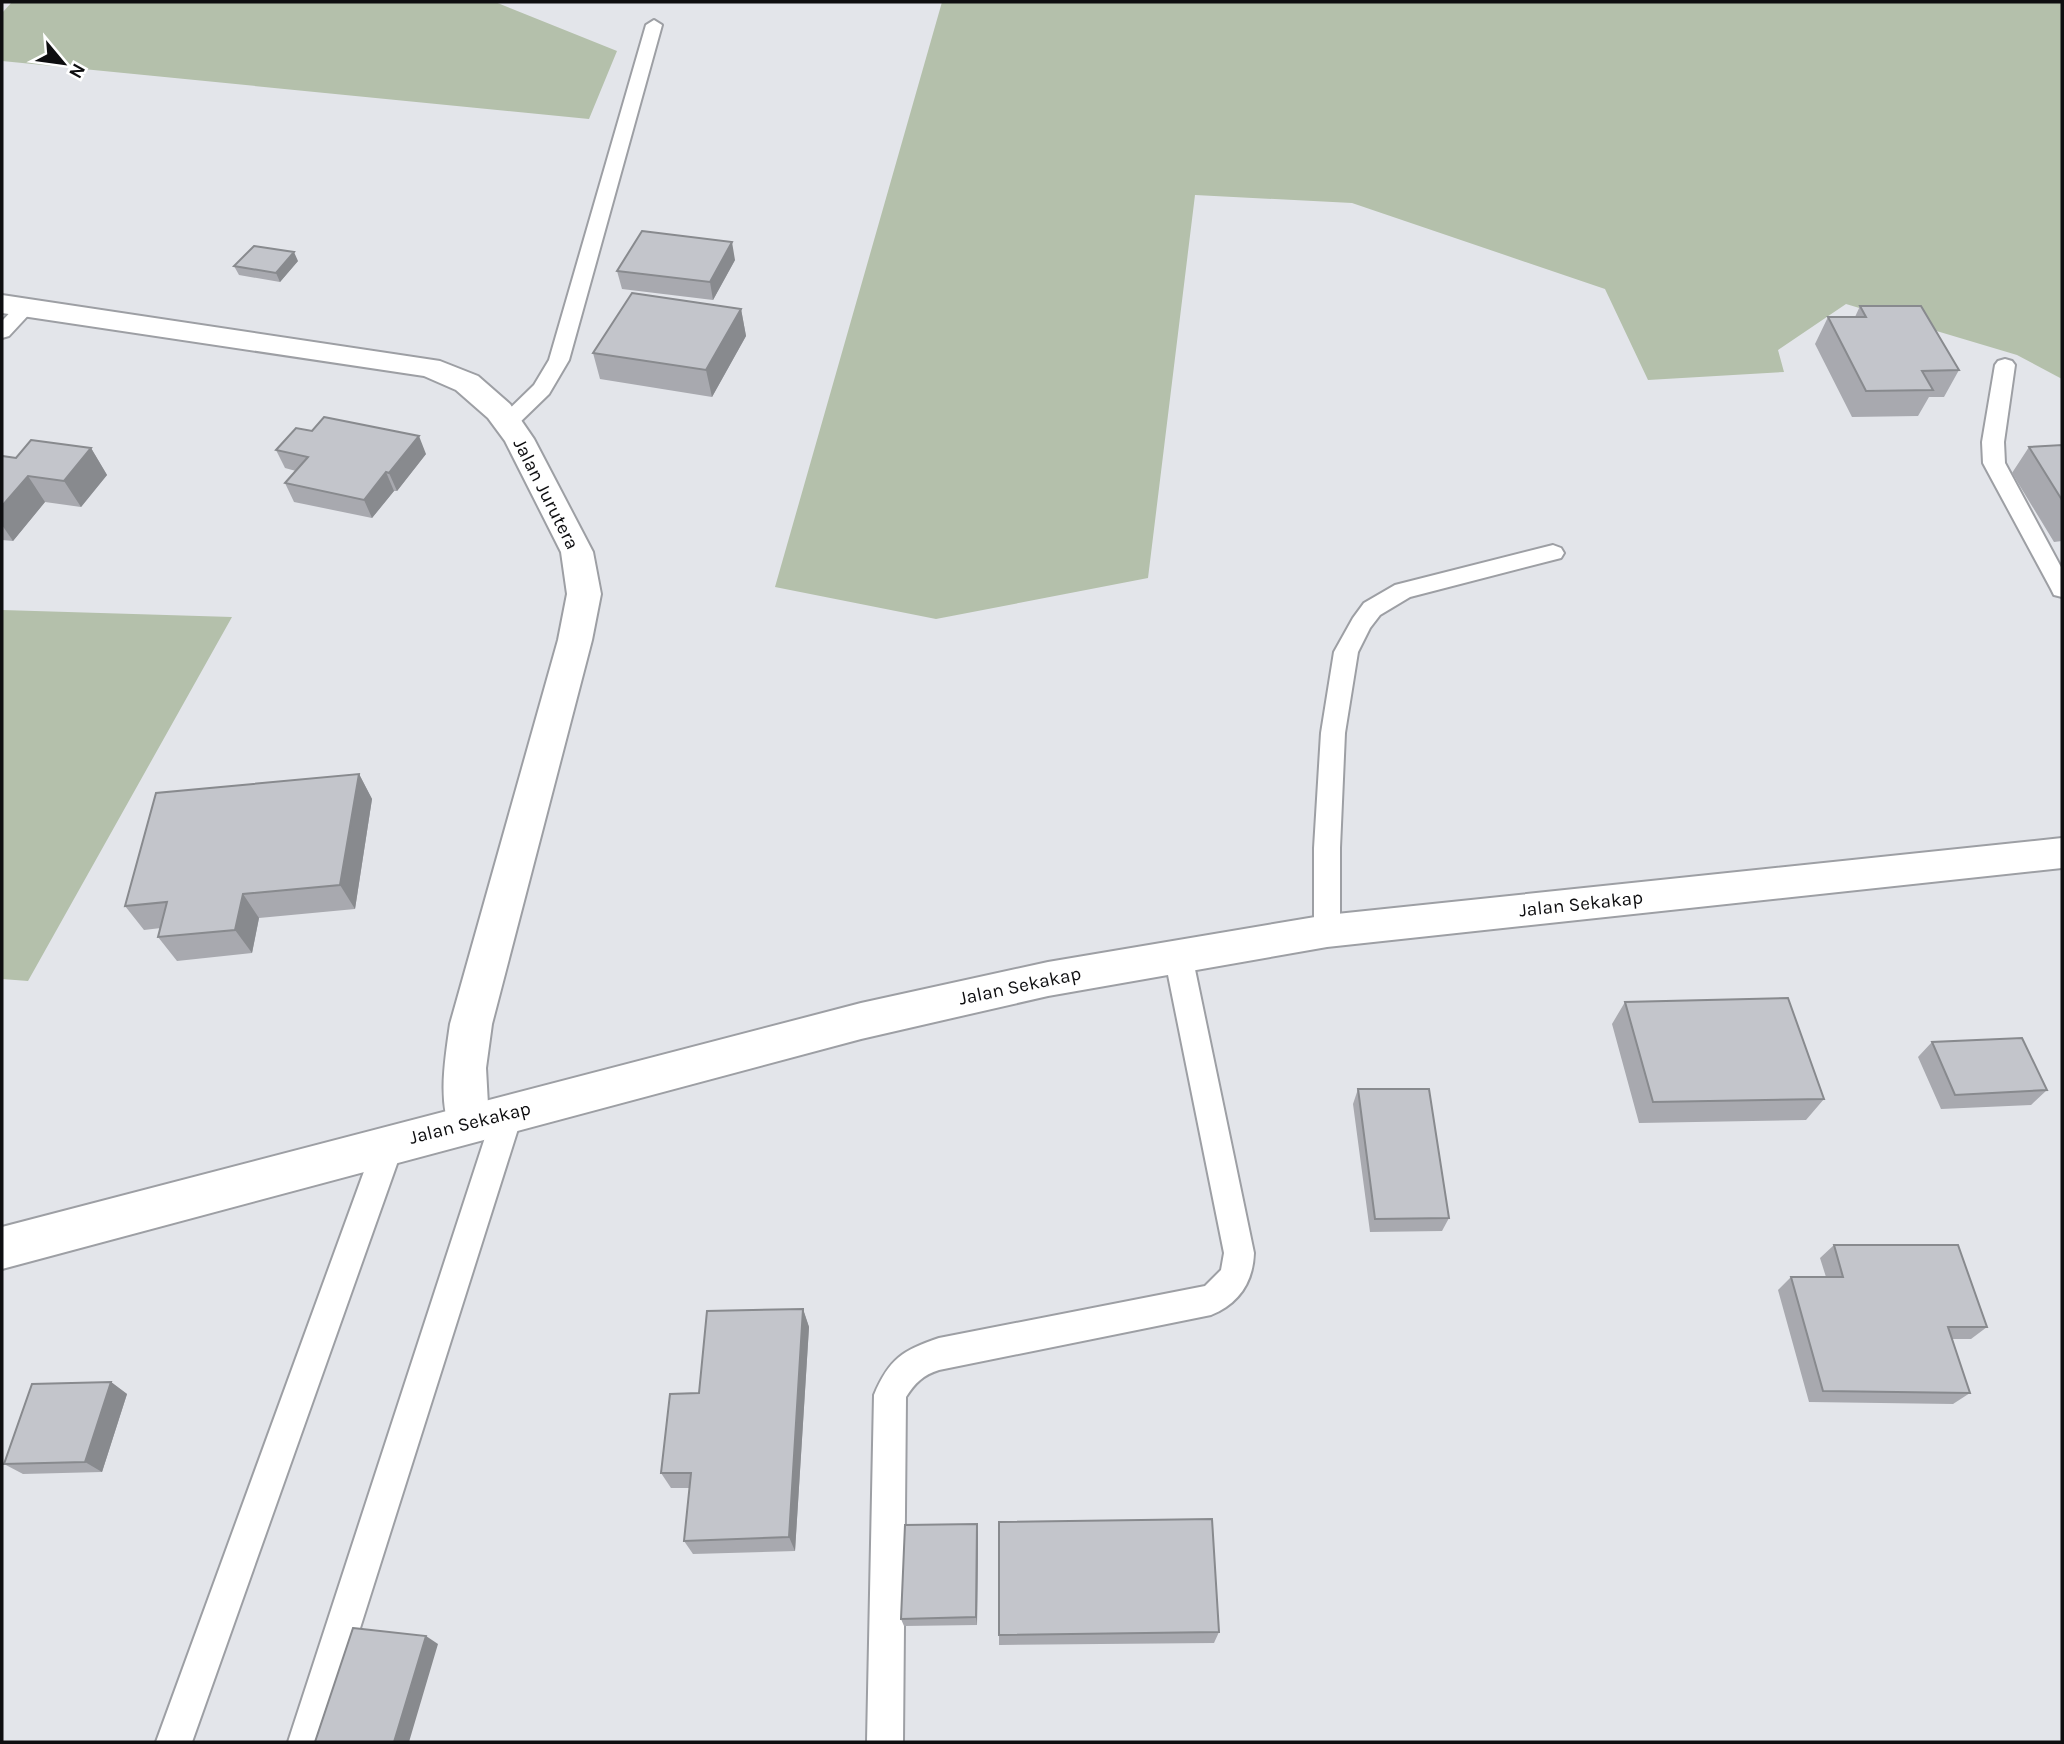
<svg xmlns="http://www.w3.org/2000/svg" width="2064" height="1744" font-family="Karla,sans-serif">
  <rect width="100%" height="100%" fill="#e3e5ea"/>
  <path fill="#b4c0ab" d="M12,2H495L617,51L589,119L2,61V13Z
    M942,2H2062V379L2017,355L1846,304L1778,350L1784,372L1648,380L1605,289L1352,203L1195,195L1148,578L936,619L775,587Z
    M2,610L232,617L28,981L2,979Z"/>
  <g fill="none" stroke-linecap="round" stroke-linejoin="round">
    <g stroke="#9d9fa4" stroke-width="4">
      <path id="service" d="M654,20L662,25L569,360L549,394L515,427H501L498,422L501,417L534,385L549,360L646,25Z
        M25,302L35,308L9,336L2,338V321L18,304Z
        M2005,359L2012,361L2015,365L2004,442L2005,463L2062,569V597L2054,595L2051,589L1983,463L1982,442L1995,365L1998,361Z
        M1553,545L1561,548L1564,553L1561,558L1410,597L1380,615L1370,628L1358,652L1345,733L1340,848V931L1337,939L1327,942L1317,939L1314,931V848L1321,733L1334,652L1353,618L1364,603L1395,585Z
        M1178,944L1188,947L1192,955L1254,1253C1253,1283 1238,1304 1211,1315L939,1370C923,1375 915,1383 906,1397L903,1742H867L874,1395C889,1359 903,1350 939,1338L1205,1286L1221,1270L1224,1253L1164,955L1168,947Z
        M508,1100L518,1104L523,1113L324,1742H288L493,1113L498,1104Z
        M389,1131L399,1135L404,1144L192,1742H156L374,1144L379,1135Z"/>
    </g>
    <g stroke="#9d9fa4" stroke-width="4">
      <path id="minor" d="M2,295L440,361L478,376L510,404L534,439L593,552L601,594L592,640L492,1024L486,1068L489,1123L483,1137L468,1142L453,1137C437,1103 445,1060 450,1024L558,640L567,594L561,552L505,441L488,418L456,390L424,376L2,313Z"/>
    </g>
    <g stroke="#9d9fa4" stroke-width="4">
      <path id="tertiary" d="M2062,838V868L1327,947L1048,996L861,1039L2,1269V1227L861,1003L1048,962L1327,915Z"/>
    </g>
    <use href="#service" fill="#fff" fill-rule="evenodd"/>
    <use href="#minor" fill="#fff" fill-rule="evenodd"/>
    <use href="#tertiary" fill="#fff" fill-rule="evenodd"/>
  </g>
  <path fill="#a8a9af" d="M735,260L713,300L622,289L617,271Z
    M298,261L280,282L239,275L234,266Z
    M1860,306L1959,370L1944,397H1929L1918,416L1852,417L1815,344L1828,317H1855Z
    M741,309L746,336L712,397L600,379L593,353Z
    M2062,445V541L2054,542L2012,473L2029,447Z
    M91,448L107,475L81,507L45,502L13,541L2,540V456L16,458Z
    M276,450L426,454L397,491H394L372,518L294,502L285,483L296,471L285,468Z
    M359,774L372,799L355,909L259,918L252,953L177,961L158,937L161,928L144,930L125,906Z
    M1625,1002L1824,1099L1806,1120L1639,1123L1612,1024Z
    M1932,1042L2047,1090L2031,1105L1941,1109L1918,1057Z
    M1358,1089L1449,1218L1442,1231L1370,1232L1353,1104Z
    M1834,1245L1987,1327L1971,1339H1952L1970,1393L1953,1404L1809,1402L1778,1290L1791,1277H1826L1820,1258Z
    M803,1309L809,1327L795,1551L693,1554L684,1541L690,1488H671L661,1473L699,1393Z
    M111,1382L127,1394L102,1472L23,1474L4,1464Z
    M977,1524L978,1533L977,1625L904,1626L901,1619Z
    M1219,1632L1214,1643L999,1645V1635Z"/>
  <path fill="#888a8e" d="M732,242L735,260L713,300L710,282Z
    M294,252L298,261L280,282L276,273Z
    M741,309L746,336L712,397L706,370Z
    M419,436L426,454L397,491L389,473Z
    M91,448L107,475L81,507L64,481Z
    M386,472L394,491L372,518L364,500Z
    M28,476L45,502L13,541L2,525V506Z
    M359,774L372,799L355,909L340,885Z
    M243,894L259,918L252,953L235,930Z
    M803,1309L809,1327L795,1551L789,1537Z
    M111,1382L127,1394L102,1472L85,1462Z
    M977,1524L978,1533L977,1625L976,1617Z
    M426,1636L438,1644L409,1742H394Z"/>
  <path fill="#c3c5cb" stroke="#888a8e" stroke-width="2" d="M642,231L732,242L710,282L617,271Z
    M254,246L294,252L276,273L234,266Z
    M632,293L741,309L706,370L593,353Z
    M1860,306H1921L1959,370L1922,371L1933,390L1866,391L1828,317H1866Z
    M324,417L419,436L389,473L386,472L364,500L285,483L308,457L276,450L296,428L312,431Z
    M31,440L91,448L64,481L28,476L2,506V456L16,458Z
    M2062,445V500L2029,447Z
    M359,774L340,885L243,894L235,930L158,937L167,902L125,906L156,793Z
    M1788,998L1824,1099L1653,1102L1625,1002Z
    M2022,1038L2047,1090L1955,1095L1932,1042Z
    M1358,1089H1429L1449,1218L1375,1219Z
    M1834,1245H1958L1987,1327H1948L1970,1393L1823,1391L1791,1277H1843Z
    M803,1309L789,1537L684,1541L691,1473H661L670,1394L699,1393L707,1311Z
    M111,1382L85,1462L4,1464L32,1384Z
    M1212,1519L1219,1632L999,1635V1522Z
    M977,1524L976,1617L901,1619L905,1525Z
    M353,1628L426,1636L394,1742H315Z"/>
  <g text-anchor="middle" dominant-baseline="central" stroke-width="6" stroke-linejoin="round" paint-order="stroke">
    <g font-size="19" fill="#0e0e10" stroke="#fff">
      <text transform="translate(546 494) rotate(63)">Jalan Jurutera</text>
      <text transform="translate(1581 904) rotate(-6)">Jalan Sekakap</text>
      <text transform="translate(1020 986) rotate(-12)">Jalan Sekakap</text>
      <text transform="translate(470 1123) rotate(-14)">Jalan Sekakap</text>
    </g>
  </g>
  <rect width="2064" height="1744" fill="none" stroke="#0e0e10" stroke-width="7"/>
  <g transform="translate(63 63) rotate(119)" stroke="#ffffff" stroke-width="5" paint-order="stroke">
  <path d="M0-5L12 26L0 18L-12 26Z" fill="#0e0e10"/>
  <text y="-10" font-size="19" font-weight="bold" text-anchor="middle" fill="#0e0e10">N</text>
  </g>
</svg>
